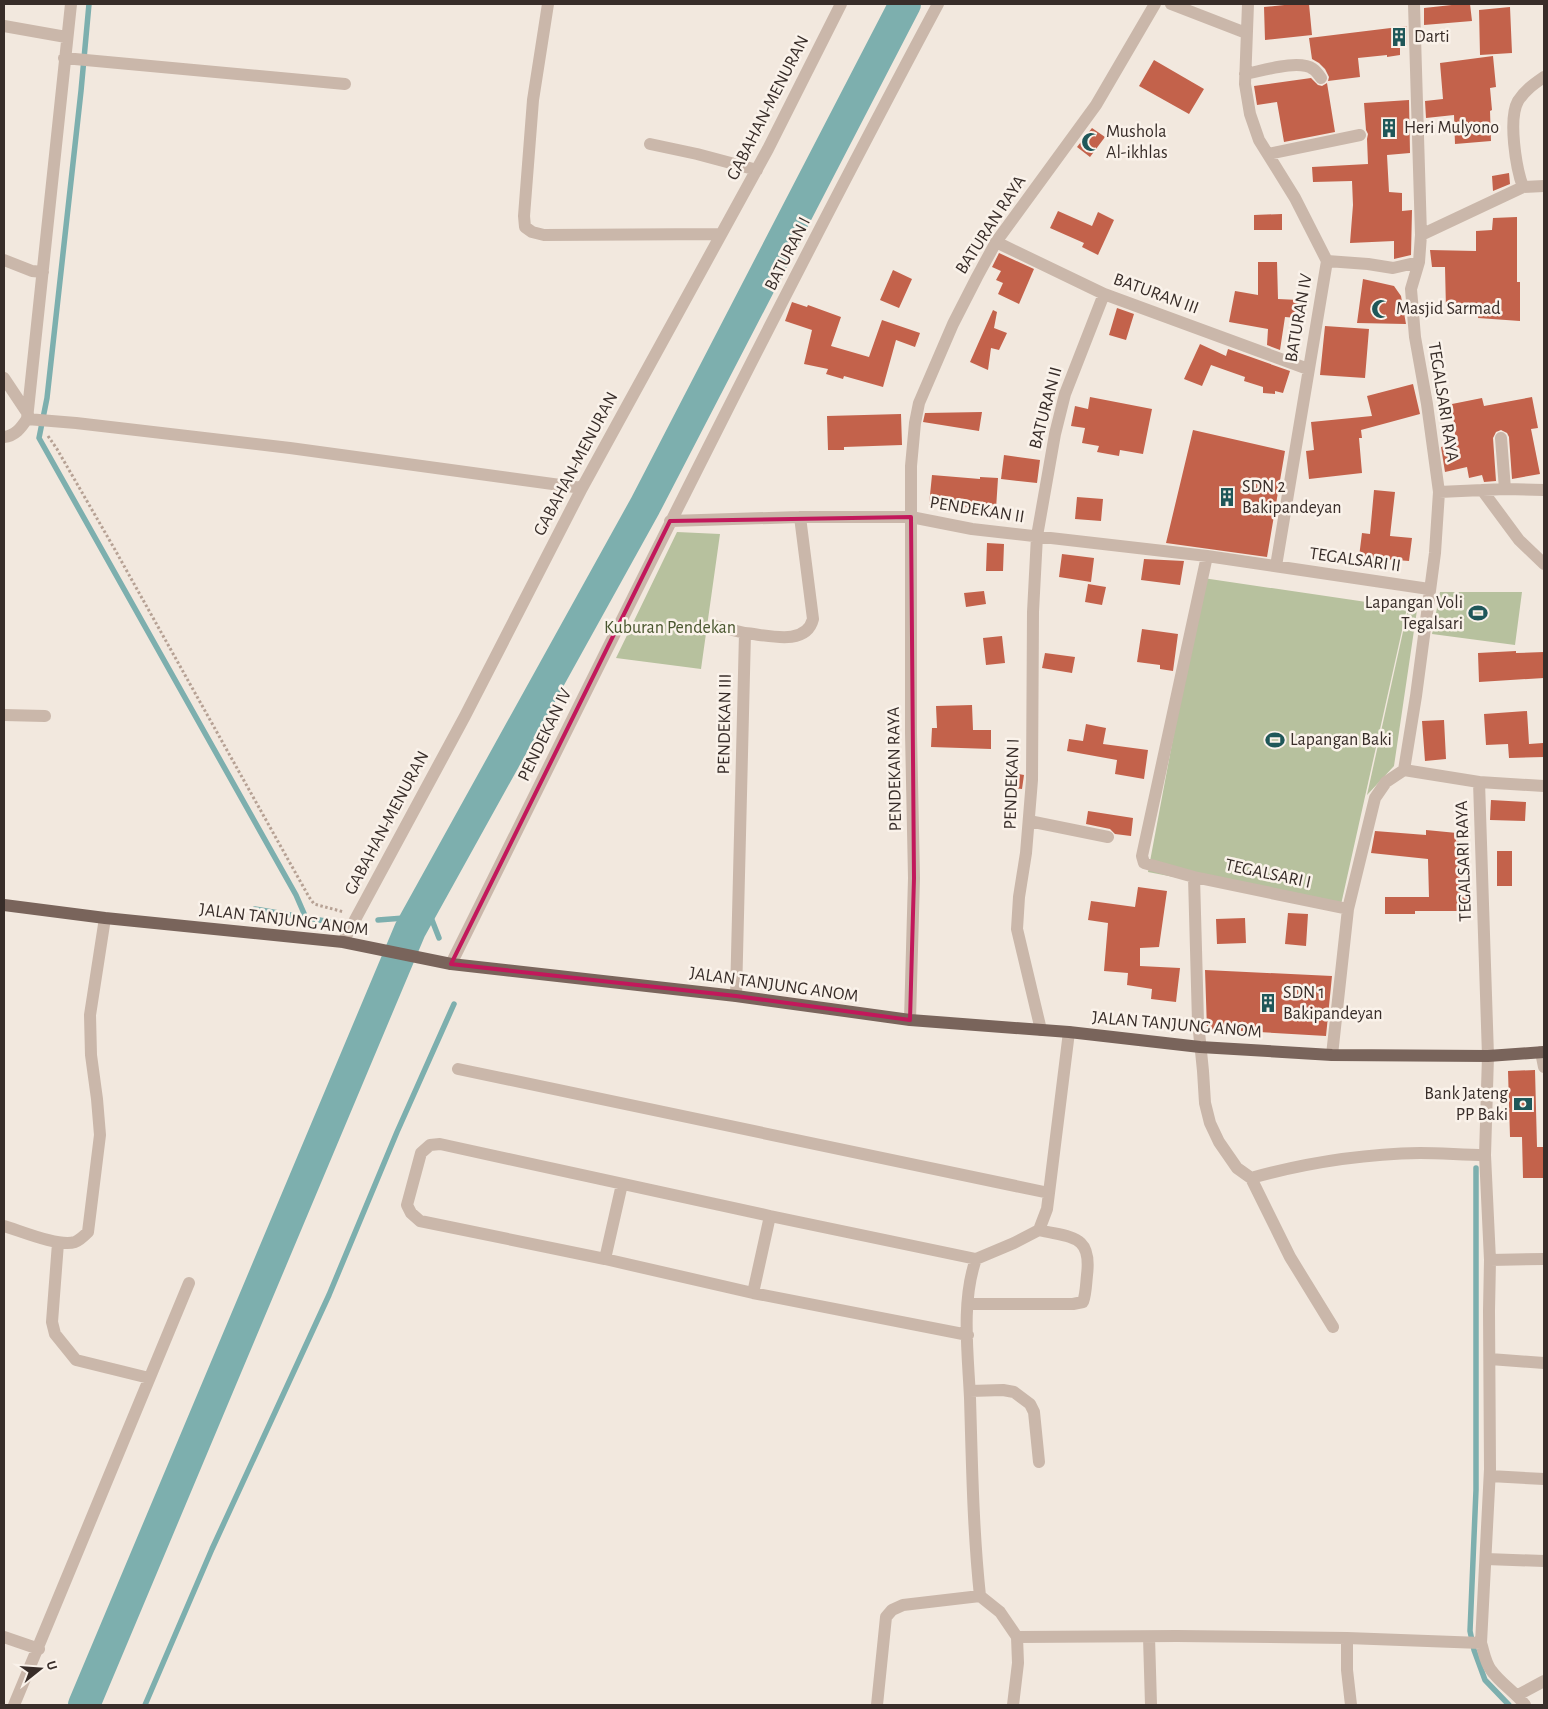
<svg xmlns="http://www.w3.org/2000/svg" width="1548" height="1709" font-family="'Alegreya Sans',sans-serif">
  <rect width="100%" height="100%" fill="#f2e8de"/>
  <path fill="#b7c19e" d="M677,532L720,534L701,669L616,658Z
    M1203,578L1407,608L1340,909L1148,872Z
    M1440,592H1522L1515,645L1432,634Z
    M1408,609L1417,610L1394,766L1367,795Z"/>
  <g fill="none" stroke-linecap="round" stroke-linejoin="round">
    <path stroke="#7dafae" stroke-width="5.5" d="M89,4L81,91L47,398L39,438L296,895L306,918
      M425,902L439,938
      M255,909L337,923
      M378,920L417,917
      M1476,1168V1490L1470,1631L1474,1650L1485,1680L1509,1705
      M145,1705L212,1549L329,1295L397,1132L454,1004"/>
    <path stroke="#7dafae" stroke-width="32" d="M84,1705L410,930L645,506L905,4"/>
  </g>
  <path fill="#c3624b" d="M1294,4H1309L1312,35L1265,40L1264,7Z
    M1461,4H1470L1472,21L1424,25V8Z
    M1510,7L1512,53L1480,55L1479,10Z
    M1407,26V45L1400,46V55L1387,57V55L1358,58L1360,77L1328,81L1329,77L1325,69L1319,63L1312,59L1309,38Z
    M1493,56L1496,87L1490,88L1492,110L1490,111L1491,141L1455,144L1454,115L1426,118L1425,101L1443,99L1440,63Z
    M1154,60L1204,89L1189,114L1139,86Z
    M1311,78L1318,85L1322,86L1327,83L1335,132L1284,142L1277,102L1257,105L1254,86Z
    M1409,100L1410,153L1387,155L1389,192L1402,193V211L1412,210L1411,255L1394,259V241L1350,243L1353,205L1352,181L1313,182L1312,167L1368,164L1367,139L1368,134L1366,130L1364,103Z
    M1092,128L1105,137L1090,157L1077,147Z
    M1509,173L1510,184L1493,191L1492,176Z
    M1058,211L1092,226L1098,212L1114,220L1098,255L1082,247L1084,243L1050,228Z
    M1282,214V230H1254V215Z
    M1517,217V282H1520V321L1478,318L1479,311L1446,310L1445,267H1432L1430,250L1476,251V231L1492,230L1493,218Z
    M999,253L1034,269L1019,304L998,294L1003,283L996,280L1001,271L992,267Z
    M1258,262H1277L1278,299L1299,300L1297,318L1285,317L1280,350L1267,345L1268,329L1229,322L1235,291L1258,295Z
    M893,270L912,279L899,308L880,300Z
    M1363,279L1394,286L1401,296L1406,324L1357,323Z
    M792,302L807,307L808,305L841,317L831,346L869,357L882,320L920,333L915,347L896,340L883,387L844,376L843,379L826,374L828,369L804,364L812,330L785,321Z
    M1117,308L1134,314L1126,340L1109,335Z
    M993,310L997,312L994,328L1007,333L999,350L991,348L988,370L970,362Z
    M1325,326L1369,329L1365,378L1320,375Z
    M1200,344L1226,356L1228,349L1290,371L1283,393L1275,391V394L1263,393V387L1244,381L1245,377L1211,365L1202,386L1184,379Z
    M1413,384L1420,414L1361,430L1362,438H1359L1362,473L1309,479L1306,451L1314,450L1311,422L1372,416L1367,396Z
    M1090,397L1152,409L1143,454L1120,450L1119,456L1097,452L1099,446L1082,443L1085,428L1071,426L1075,406L1088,409Z
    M1532,397L1538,428L1531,429L1540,474L1512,479L1509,437L1507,433L1501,430L1496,432L1493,438L1496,481L1484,482L1482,475L1469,478L1467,467L1445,472L1441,447L1456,444L1452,404L1482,398L1484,406Z
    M982,412L979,431L923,422L925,413Z
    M901,414L902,445L844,447V450H828L827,416Z
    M1193,430L1285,451L1267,557L1166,543Z
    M1004,455L1040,460L1037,483L1001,479Z
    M932,475L980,479V477L998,478L996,509L963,507V509L929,505Z
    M1374,490L1395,492L1390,536L1412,538L1409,561L1359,557L1362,533L1370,534Z
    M1077,497L1103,499L1101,521L1075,519Z
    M987,543L1004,544L1003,571H986Z
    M1062,554L1094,558L1091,582L1059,577Z
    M1144,559L1184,561L1180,585L1141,580Z
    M1088,584L1106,587L1102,605L1085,602Z
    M984,591L986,604L966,607L964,593Z
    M1142,629L1178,634L1173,671L1160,669V665L1137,662Z
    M1002,636L1005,663L986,665L983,638Z
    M1516,651V653L1544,652V678L1479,682L1478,653Z
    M1045,653L1075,657L1072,673L1042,668Z
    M972,705L973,730H991V749L931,747L932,728H937L936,706Z
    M1527,711L1529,744L1543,743L1544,757L1509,758L1508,744L1486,745L1484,714Z
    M1444,720L1446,759L1425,761L1422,721Z
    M1086,724L1106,728L1103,744L1148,750L1144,779L1115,774L1117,760L1067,751L1069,739L1083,741Z
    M1008,772L1024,775L1022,789L1006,787Z
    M1491,800L1526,802L1525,821L1490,820Z
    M1088,811L1133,818L1131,836L1115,834L1110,829L1086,824Z
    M1426,830L1457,833L1456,841H1459L1460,894H1468V911H1415V914H1385V897H1429L1428,859L1371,853L1375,831L1426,835Z
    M1497,851H1512V886H1497Z
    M1138,887L1167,891L1159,947L1140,948V966L1180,968L1176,1002L1151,999L1152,989L1127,985L1128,973L1104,971L1108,923L1088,920L1091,901L1135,907Z
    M1288,913L1308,914L1306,946L1285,944Z
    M1245,918L1246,943L1217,944L1216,919Z
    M1205,970L1332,976L1326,1036L1207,1029Z
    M1535,1070L1537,1147H1544V1178H1523L1522,1137H1510L1508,1071Z"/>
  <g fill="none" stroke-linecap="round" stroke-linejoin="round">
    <path stroke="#b6a194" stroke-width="3" stroke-dasharray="2.5 2.5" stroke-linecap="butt" d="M48,436L57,449L114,548L309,897L314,904L344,912"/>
    <path stroke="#cab7aa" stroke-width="12" d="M548,4L533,100L524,216L525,227L532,232L544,235L721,234
      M1171,4L1246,33
      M1248,4L1245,84L1250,114L1259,140L1295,198L1327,261L1276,566
      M1414,4L1421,235L1419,262L1411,289L1415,337L1427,404L1439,492L1435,553L1416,696L1404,770L1479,782L1488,1056L1485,1155L1490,1260L1489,1311L1490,1469L1481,1643C1484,1652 1485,1662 1491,1670C1500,1683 1515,1692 1525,1705
      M4,26L66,37
      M64,58L345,84
      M1245,74C1262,71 1299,59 1313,69C1316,71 1319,75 1321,78
      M1544,77C1534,84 1525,90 1518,101C1508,119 1516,168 1523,187L1544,186
      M650,144L697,154L757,170
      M1268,154L1360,135
      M1421,235L1523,187
      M996,242L1104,294L1308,369
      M4,260L32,271L43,272
      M1327,261L1368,264L1393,268L1419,262
      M4,378L28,414
      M27,419L71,4
      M4,437C15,436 21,428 27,419L76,423L290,448L582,488
      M1501,438L1505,489
      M1482,490L1519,540L1544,564
      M1439,492L1505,489L1544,490
      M670,521L800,517H911L972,529L1207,556L1429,589
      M1207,556L1142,856L1144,863L1194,877L1348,909L1375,798L1386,782L1404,770
      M715,626L745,633
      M4,715L45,716
      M1479,782L1544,786
      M1029,821L1108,837
      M1194,877L1198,1022L1203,1071L1205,1103L1210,1123L1219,1142L1237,1168L1251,1178C1305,1163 1364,1154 1420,1153C1442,1153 1464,1155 1485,1155
      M343,942L465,716L582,488L768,149L841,4
      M451,964C610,643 769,320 938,4
      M736,996L745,633C767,635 806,647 813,619L800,517
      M910,1020L914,878L911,733V466L915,423L919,403L953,324L977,277L996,242L1096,105L1155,4
      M1041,1030L1017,929L1019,897L1026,853L1032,780L1033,612L1037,536L1055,434L1065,394L1104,294
      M1069,1032L1047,1209L1039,1230L1014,1243L976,1259C961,1301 968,1354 970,1398C972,1464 973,1530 980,1596L1000,1612L1017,1637L1177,1636L1347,1638L1481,1643
      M1541,1052L1544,1067
      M1332,1055L1348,909
      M458,1069L1049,1193
      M1251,1178L1290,1257L1333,1327
      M4,1226C21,1231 58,1247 75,1242C80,1240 84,1236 88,1232L100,1135L97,1099L91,1055L90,1015L105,918
      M58,1243L52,1322L55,1334L76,1360L149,1378
      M605,1259L622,1184
      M1490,1260L1544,1259
      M753,1293L770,1216
      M969,1304H1073L1083,1302C1086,1294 1086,1284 1087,1275C1092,1234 1071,1238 1039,1230
      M968,1335L753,1293L605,1259L420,1221L411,1213L407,1205L421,1153L430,1145L440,1144L770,1216L976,1259
      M1490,1359L1544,1363
      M970,1391L1003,1390L1014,1392L1030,1404L1034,1412L1039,1462
      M1490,1476L1544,1479
      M1486,1559L1544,1561
      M4,1637L39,1649
      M1149,1637L1151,1705
      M1347,1638V1670L1351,1705
      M1518,1695L1544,1681
      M14,1705L189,1283
      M877,1705L886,1617L892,1610L903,1605L980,1596
      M1013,1705L1018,1663L1017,1637"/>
    <path stroke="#79645b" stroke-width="12" d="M4,905L105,918L343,942L451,964L736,996L910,1020L1069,1032L1200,1047L1332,1055L1488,1056L1544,1052"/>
  </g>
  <path fill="none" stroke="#c2185b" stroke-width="4" stroke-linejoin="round" d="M911,517L914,878L910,1020L736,996L451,964L670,521Z"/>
  <defs>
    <g id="building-bare" transform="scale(1.5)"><path d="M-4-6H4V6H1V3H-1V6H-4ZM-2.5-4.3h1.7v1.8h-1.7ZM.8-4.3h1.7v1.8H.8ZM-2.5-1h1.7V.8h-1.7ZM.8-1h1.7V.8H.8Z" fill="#1f5759" stroke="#faf2ea" stroke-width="2.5" paint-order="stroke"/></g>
    <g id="mosque-bare" transform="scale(1.5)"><path d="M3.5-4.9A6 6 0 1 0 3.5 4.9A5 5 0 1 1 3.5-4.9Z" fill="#1f5759" stroke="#faf2ea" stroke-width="2.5" paint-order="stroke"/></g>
    <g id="stadium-bare" transform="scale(1.5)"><path d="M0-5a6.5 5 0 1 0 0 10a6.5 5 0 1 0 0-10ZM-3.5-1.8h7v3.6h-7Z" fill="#1f5759" stroke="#faf2ea" stroke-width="2.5" paint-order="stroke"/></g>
    <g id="bank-bare" transform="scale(1.5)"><path d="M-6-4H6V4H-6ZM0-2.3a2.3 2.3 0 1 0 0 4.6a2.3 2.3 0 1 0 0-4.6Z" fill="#1f5759" stroke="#faf2ea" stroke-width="2.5" paint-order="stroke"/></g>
  </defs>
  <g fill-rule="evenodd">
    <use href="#building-bare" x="1399" y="37"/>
    <use href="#building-bare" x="1389" y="128"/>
    <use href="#mosque-bare" x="1091" y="142"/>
    <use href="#mosque-bare" x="1381" y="309"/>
    <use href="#building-bare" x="1227" y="497"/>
    <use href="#stadium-bare" x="1478" y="613"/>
    <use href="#stadium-bare" x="1275" y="740"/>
    <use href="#building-bare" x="1268" y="1003"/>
    <use href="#bank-bare" x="1523" y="1104"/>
  </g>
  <g text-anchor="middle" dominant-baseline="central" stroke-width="5" stroke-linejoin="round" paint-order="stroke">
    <g font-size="18" fill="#382d29" stroke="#faf2ea" text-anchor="start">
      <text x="1414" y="37">Darti</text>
      <text x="1404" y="128">Heri Mulyono</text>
      <text x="1106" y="132">Mushola<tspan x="1106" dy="21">Al-ikhlas</tspan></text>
      <text x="1396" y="309">Masjid Sarmad</text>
      <text x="1242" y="487">SDN 2<tspan x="1242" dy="21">Bakipandeyan</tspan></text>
      <text x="1463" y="603" text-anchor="end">Lapangan Voli<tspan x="1463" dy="21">Tegalsari</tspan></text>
      <text x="1290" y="740">Lapangan Baki</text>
      <text x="1283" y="993">SDN 1<tspan x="1283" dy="21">Bakipandeyan</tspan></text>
      <text x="1508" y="1094" text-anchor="end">Bank Jateng<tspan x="1508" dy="21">PP Baki</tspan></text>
    </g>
    <g font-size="18" fill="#382d29" stroke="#faf2ea">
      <text transform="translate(768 108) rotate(-63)">GABAHAN-MENURAN</text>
      <text transform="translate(991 225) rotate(-57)">BATURAN RAYA</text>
      <text transform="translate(788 254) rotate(-63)">BATURAN I</text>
      <text transform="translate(1156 294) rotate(20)">BATURAN III</text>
      <text transform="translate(1299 318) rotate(-80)">BATURAN IV</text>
      <text transform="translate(1443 402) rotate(81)">TEGALSARI RAYA</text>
      <text transform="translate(1046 408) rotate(-75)">BATURAN II</text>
      <text transform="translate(576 464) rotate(-62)">GABAHAN-MENURAN</text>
      <text transform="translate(977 510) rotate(9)">PENDEKAN II</text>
      <text transform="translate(1355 560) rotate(8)">TEGALSARI II</text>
      <text transform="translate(725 724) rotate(-89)">PENDEKAN III</text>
      <text transform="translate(545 735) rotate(-64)">PENDEKAN IV</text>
      <text transform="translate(895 769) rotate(-91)">PENDEKAN RAYA</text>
      <text transform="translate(1012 784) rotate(-88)">PENDEKAN I</text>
      <text transform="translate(387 823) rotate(-62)">GABAHAN-MENURAN</text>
      <text transform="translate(1464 861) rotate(-92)">TEGALSARI RAYA</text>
      <text transform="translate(1268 874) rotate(12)">TEGALSARI I</text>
      <text transform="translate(284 920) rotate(7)">JALAN TANJUNG ANOM</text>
      <text transform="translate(774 985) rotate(8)">JALAN TANJUNG ANOM</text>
      <text transform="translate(1177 1025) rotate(5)">JALAN TANJUNG ANOM</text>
    </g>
    <g font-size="18" fill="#49562e" stroke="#faf2ea">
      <text x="670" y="628">Kuburan Pendekan</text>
    </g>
  </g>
  <rect width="1548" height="1709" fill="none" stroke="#382d29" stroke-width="10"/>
  <g transform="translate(40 1669) rotate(73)" stroke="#faf2ea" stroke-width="4" paint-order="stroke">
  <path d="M0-4L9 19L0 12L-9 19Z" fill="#382d29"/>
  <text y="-8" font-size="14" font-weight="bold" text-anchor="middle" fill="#382d29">U</text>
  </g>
</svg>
